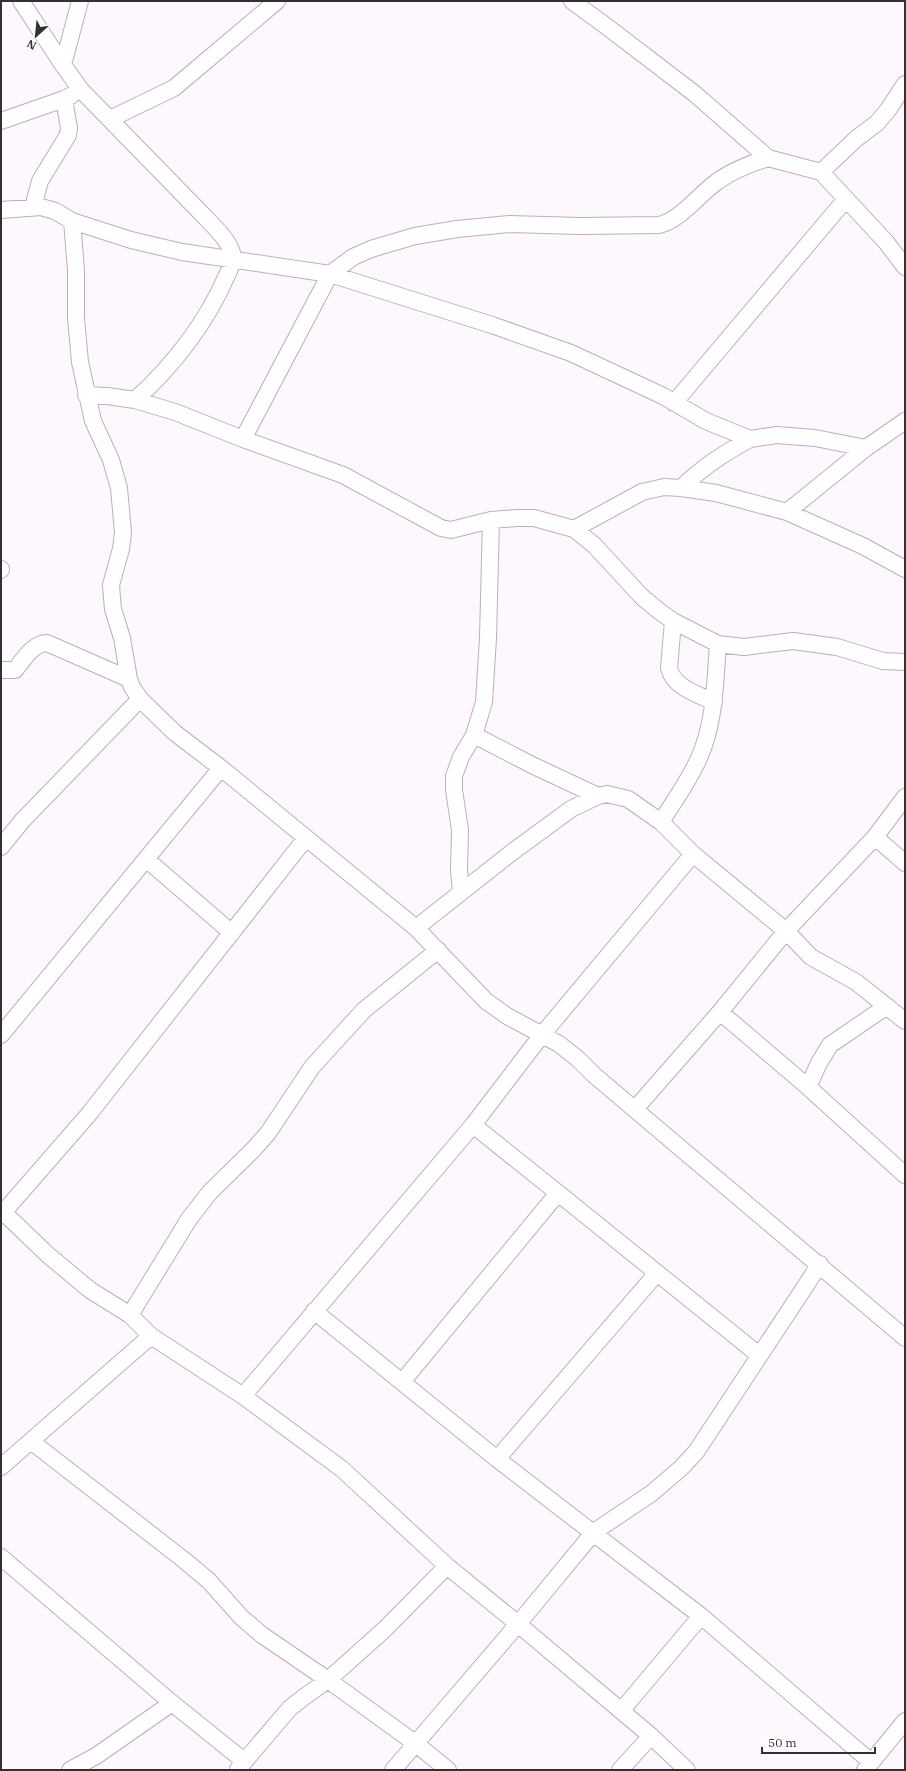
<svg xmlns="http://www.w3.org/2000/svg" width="906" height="1771" font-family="'IBM Plex Serif',serif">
  <rect width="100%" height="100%" fill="#fdf8fd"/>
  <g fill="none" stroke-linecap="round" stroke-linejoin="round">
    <g stroke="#c0abc2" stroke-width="18">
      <path id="minor" d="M21,1L63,65L81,90L206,218C216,229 232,243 233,258C233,263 229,271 227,275C207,322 173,366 135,400
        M572,1L610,29L695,94L768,158L821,172L886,242L905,267
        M63,65L80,1
        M110,119L174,88L277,1
        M1,121L64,99L72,95
        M821,172L857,138L877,123L888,110L905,84
        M33,207L40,181L68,135L69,128L64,99
        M1,210L41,207L55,211L72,221
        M86,395L107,396L135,400L175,412L243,439L343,475L441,528L451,530L491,520L517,518H534L574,529L594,545L642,597L659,611L673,621L718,644L744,647L793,641L837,647L883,661L905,662
        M674,403L846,199
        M905,421L866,448L815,438L777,435L750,439L706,421L663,396L571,353L492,325L330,274L182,252L131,240L72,221L76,270V318L80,362L93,421L111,460L119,488L123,533L121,549L111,585L112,598L113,609L122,638L129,679L132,687L140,699L175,733L221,768L416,928L486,1001L507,1016L559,1044L578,1059L594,1075L905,1338
        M243,439L330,274L353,257L371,249L415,236L457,229L509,224L580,226L659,225C681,220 699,194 718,181C733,170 749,164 768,158
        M681,488C704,466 723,454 750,439
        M787,512L866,448
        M574,529L642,492L664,487L681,488L716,493L787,512L863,546L905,569
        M1,570V569
        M673,621L669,668C673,687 697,694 714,702
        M1,670H15C24,659 32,644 47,643L129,679
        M474,735L532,765L598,796
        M661,822C674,801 689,781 699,758C715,723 715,682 718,644
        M875,837L905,863
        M1,847L22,821L140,699
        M146,859L232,933
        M461,892L459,870L460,830L454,790V776L461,757L474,735L484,702L488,638L491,520
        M416,928L511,853L571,809L598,796L607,794L628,799L661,822L693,854L786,931L811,957L856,982L905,1021
        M720,1012L808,1087L905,1175
        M1,1035L221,768
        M808,1087L819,1063L830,1045L887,1006
        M635,1109L720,1012L786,931L875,837L905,797
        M473,1125L558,1193
        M1,1210L48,1255L90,1290L130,1315L151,1336L243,1396L342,1469L447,1566L518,1624L651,1736L687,1770
        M1,1215L89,1114L306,838
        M314,1311L497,1459L701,1616L871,1762
        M130,1315L189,1219L210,1192L253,1150L268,1133L312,1067L364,1010L438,950
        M402,1382L558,1193L759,1355
        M243,1396L473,1125L541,1036L693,854
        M32,1442L184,1560L209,1581L241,1617L262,1635L328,1680L415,1743L448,1770
        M497,1459L657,1273
        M1,1467L151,1336
        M1,1557L172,1703L244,1761
        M621,1711L701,1616
        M238,1769L290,1708L304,1697L328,1680L385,1629L447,1566
        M70,1770L96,1756L172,1703
        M393,1770L518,1624L594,1532L652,1493L681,1468L696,1452L820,1264
        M620,1770L651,1736
        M865,1770L905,1721"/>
    </g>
    <use href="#minor" stroke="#fff" stroke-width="16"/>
  </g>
  <rect width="906" height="1771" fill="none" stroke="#362e37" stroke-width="4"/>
  <g transform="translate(36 36) rotate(207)" stroke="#ffffff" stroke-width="3" paint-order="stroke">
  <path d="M0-3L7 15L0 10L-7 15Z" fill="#362e37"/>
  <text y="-6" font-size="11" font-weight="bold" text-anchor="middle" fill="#362e37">N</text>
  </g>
  <path d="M762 1747v6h113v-6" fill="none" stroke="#362e37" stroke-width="2"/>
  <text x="768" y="1747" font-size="12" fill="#362e37" stroke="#ffffff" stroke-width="3" paint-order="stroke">50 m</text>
</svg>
